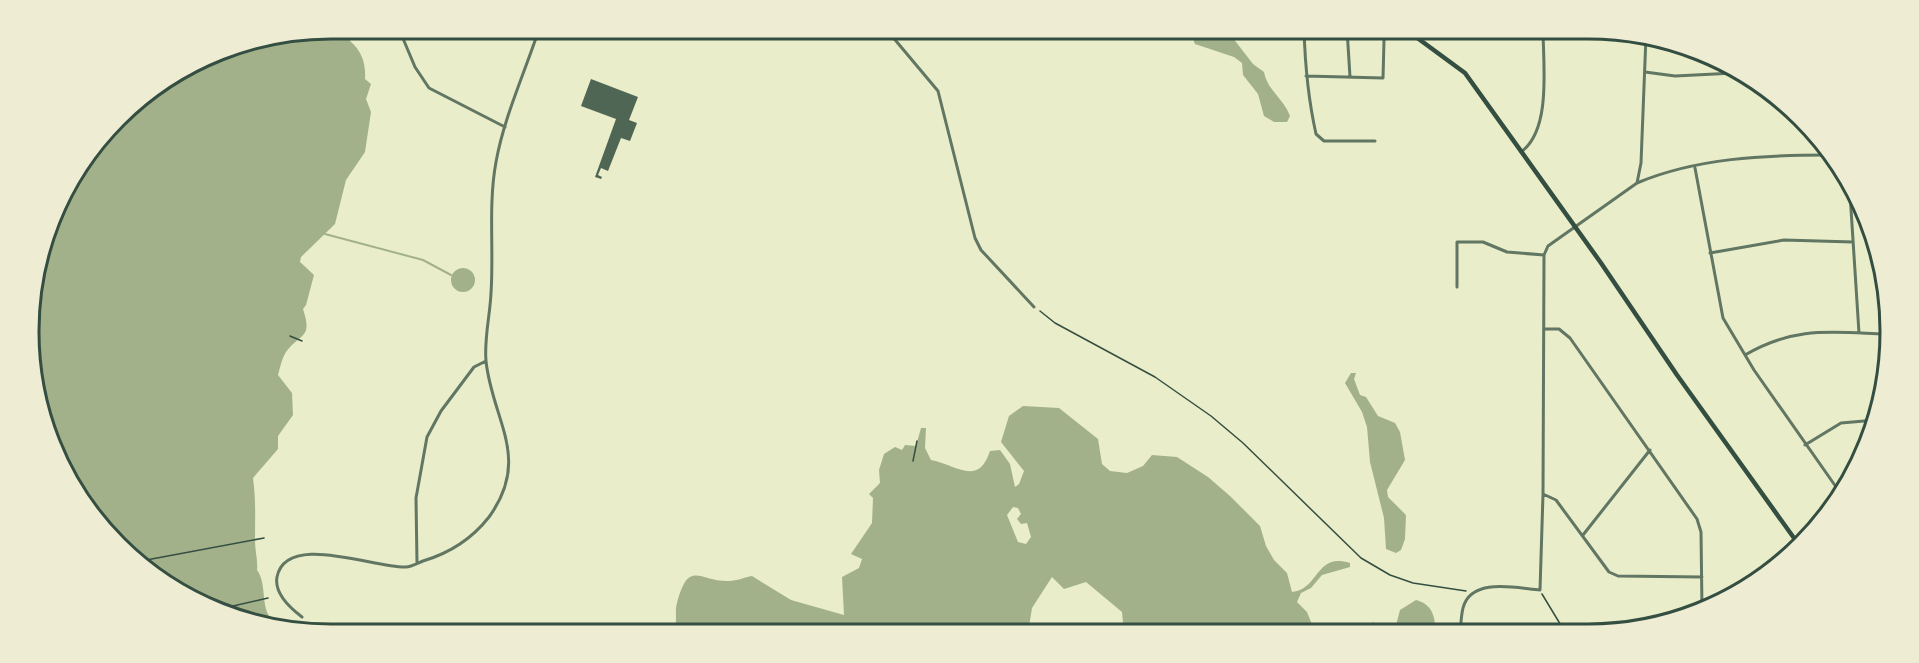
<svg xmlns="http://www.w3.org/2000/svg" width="1919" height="663" font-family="'DM Sans',sans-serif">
  <rect width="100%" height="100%" fill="#e9edc9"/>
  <path fill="#a3b18a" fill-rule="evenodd" d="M332,29H347L353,32L350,41C362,51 366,64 365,79L371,84L366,99L371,112L365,152L346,180L335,224L301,257L300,262L314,275L306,305L303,309C313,339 300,333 286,352C282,358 280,368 278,375L292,393L293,415L278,436V449L253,478C256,500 255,519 255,541C255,551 258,560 257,570C268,584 259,613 275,621C284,626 296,628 307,631L253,624L163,583L80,500L39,410L31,292L60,197L131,104L216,51Z
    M1189,29H1226L1253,64L1264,72C1267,90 1284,99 1290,116L1287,122H1274L1264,116L1258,94L1243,75L1242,63L1234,57L1195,44Z
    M451 280a12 12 0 1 1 24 0a12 12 0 1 1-24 0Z
    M1351,373H1356L1354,379L1360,395L1366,397L1378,416L1395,423L1400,432L1405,460L1387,490L1388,497L1406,515L1405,539L1401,550L1396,553L1386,549L1384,518L1370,462L1367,427L1362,412L1345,383Z
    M1023,406L1059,408L1098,439L1102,464L1110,471L1127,473L1143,466L1152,455L1177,457L1208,477L1230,496L1260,526L1266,546L1274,560L1287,573L1292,592C1320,589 1315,552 1350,563V567L1322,575L1311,588L1301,593L1297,602L1307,612L1315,632L1124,633L1122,612L1086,582L1064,589L1052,577L1032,608L1028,633L672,634C679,625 674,613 677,603C689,558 699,582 729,581C737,581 745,577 752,576L791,600L844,615L842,577L859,568L862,559L851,554L872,523L873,498L869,494L880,483L879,470L884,454L895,447L902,450L905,445L916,446L921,428H926L925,448L931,460C957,465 978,487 990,451L1000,450L1010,464L1015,487L1019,484L1024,471L1001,442L1009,416ZM1013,507L1018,508L1021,514L1017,519L1021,524L1027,523L1031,537L1026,544L1018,542L1007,515Z
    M1416,600C1432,604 1436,617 1435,632H1356L1373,622L1381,628L1396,625L1400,610Z"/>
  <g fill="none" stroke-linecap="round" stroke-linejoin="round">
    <path stroke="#a3b18a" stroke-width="2" d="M325,234L423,260L451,275"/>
  </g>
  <path fill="#4f6655" d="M1296,29L1297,37L1289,38L1288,30Z
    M591,79L638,97L629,120L637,123L630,141L621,138L608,171L601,168L598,175L602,177L601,179L595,177L616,119L581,106Z"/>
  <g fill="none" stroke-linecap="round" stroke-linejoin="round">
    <path stroke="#344e41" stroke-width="1.5" d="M1040,311L1055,323L1155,377L1211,416L1243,443L1361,558L1390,575L1413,583L1466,591
      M290,336L302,341
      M913,461L917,441
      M141,561L264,538
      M1542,594L1565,632
      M220,609L268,598
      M279,628L282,621
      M293,629L296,624
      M334,634L336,633"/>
    <path stroke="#617663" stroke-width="3" d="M399,29L415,67L429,88L505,127
      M886,29L938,91L975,238L981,250L1034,307
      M1304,29C1305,64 1308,98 1316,134L1324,141H1375
      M1347,29L1350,77
      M1416,37L1419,29
      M1645,72L1675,76L1735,73
      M1306,76L1383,78L1384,40L1390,29
      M1521,152C1552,130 1543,63 1543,29
      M1695,168L1723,318L1754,370L1841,494
      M1849,178L1859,333
      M1637,183C1696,158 1765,155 1828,155
      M1710,253L1784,240L1853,242
      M1457,287V242H1483L1507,252L1544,255
      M1545,329H1559L1570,338L1697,519L1701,532L1702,609
      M1745,355C1795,326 1830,332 1885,334
      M1805,445L1841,423L1876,420
      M1543,494L1556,500L1609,572L1618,576L1702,577
      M1583,535L1650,450
      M417,563L416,498L427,437L441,411L474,367L486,361
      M302,617C290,608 274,593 277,577C286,531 377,569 406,567C411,567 418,563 423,561C450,553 471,540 489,517C532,458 492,420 486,361C484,338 490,316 491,293C494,250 488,205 496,162C504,117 525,72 539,29
      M1460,632C1461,625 1461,616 1463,608C1471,577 1516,588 1540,590L1543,494L1544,255L1548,246L1637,183L1641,163L1646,36"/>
    <path stroke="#344e41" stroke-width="4.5" d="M1396,29L1416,37L1465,73L1601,263L1677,375L1799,545"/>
  </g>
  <path d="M0 0H1919V663H0ZM331 39H1588A292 292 0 0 1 1880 331V332A292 292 0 0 1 1588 624H331A292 292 0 0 1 39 332V331A292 292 0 0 1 331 39Z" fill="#eeecd3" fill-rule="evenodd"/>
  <path fill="none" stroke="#344e41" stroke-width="3" d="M331 39H1588A292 292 0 0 1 1880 331V332A292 292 0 0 1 1588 624H331A292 292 0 0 1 39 332V331A292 292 0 0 1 331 39Z"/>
</svg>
